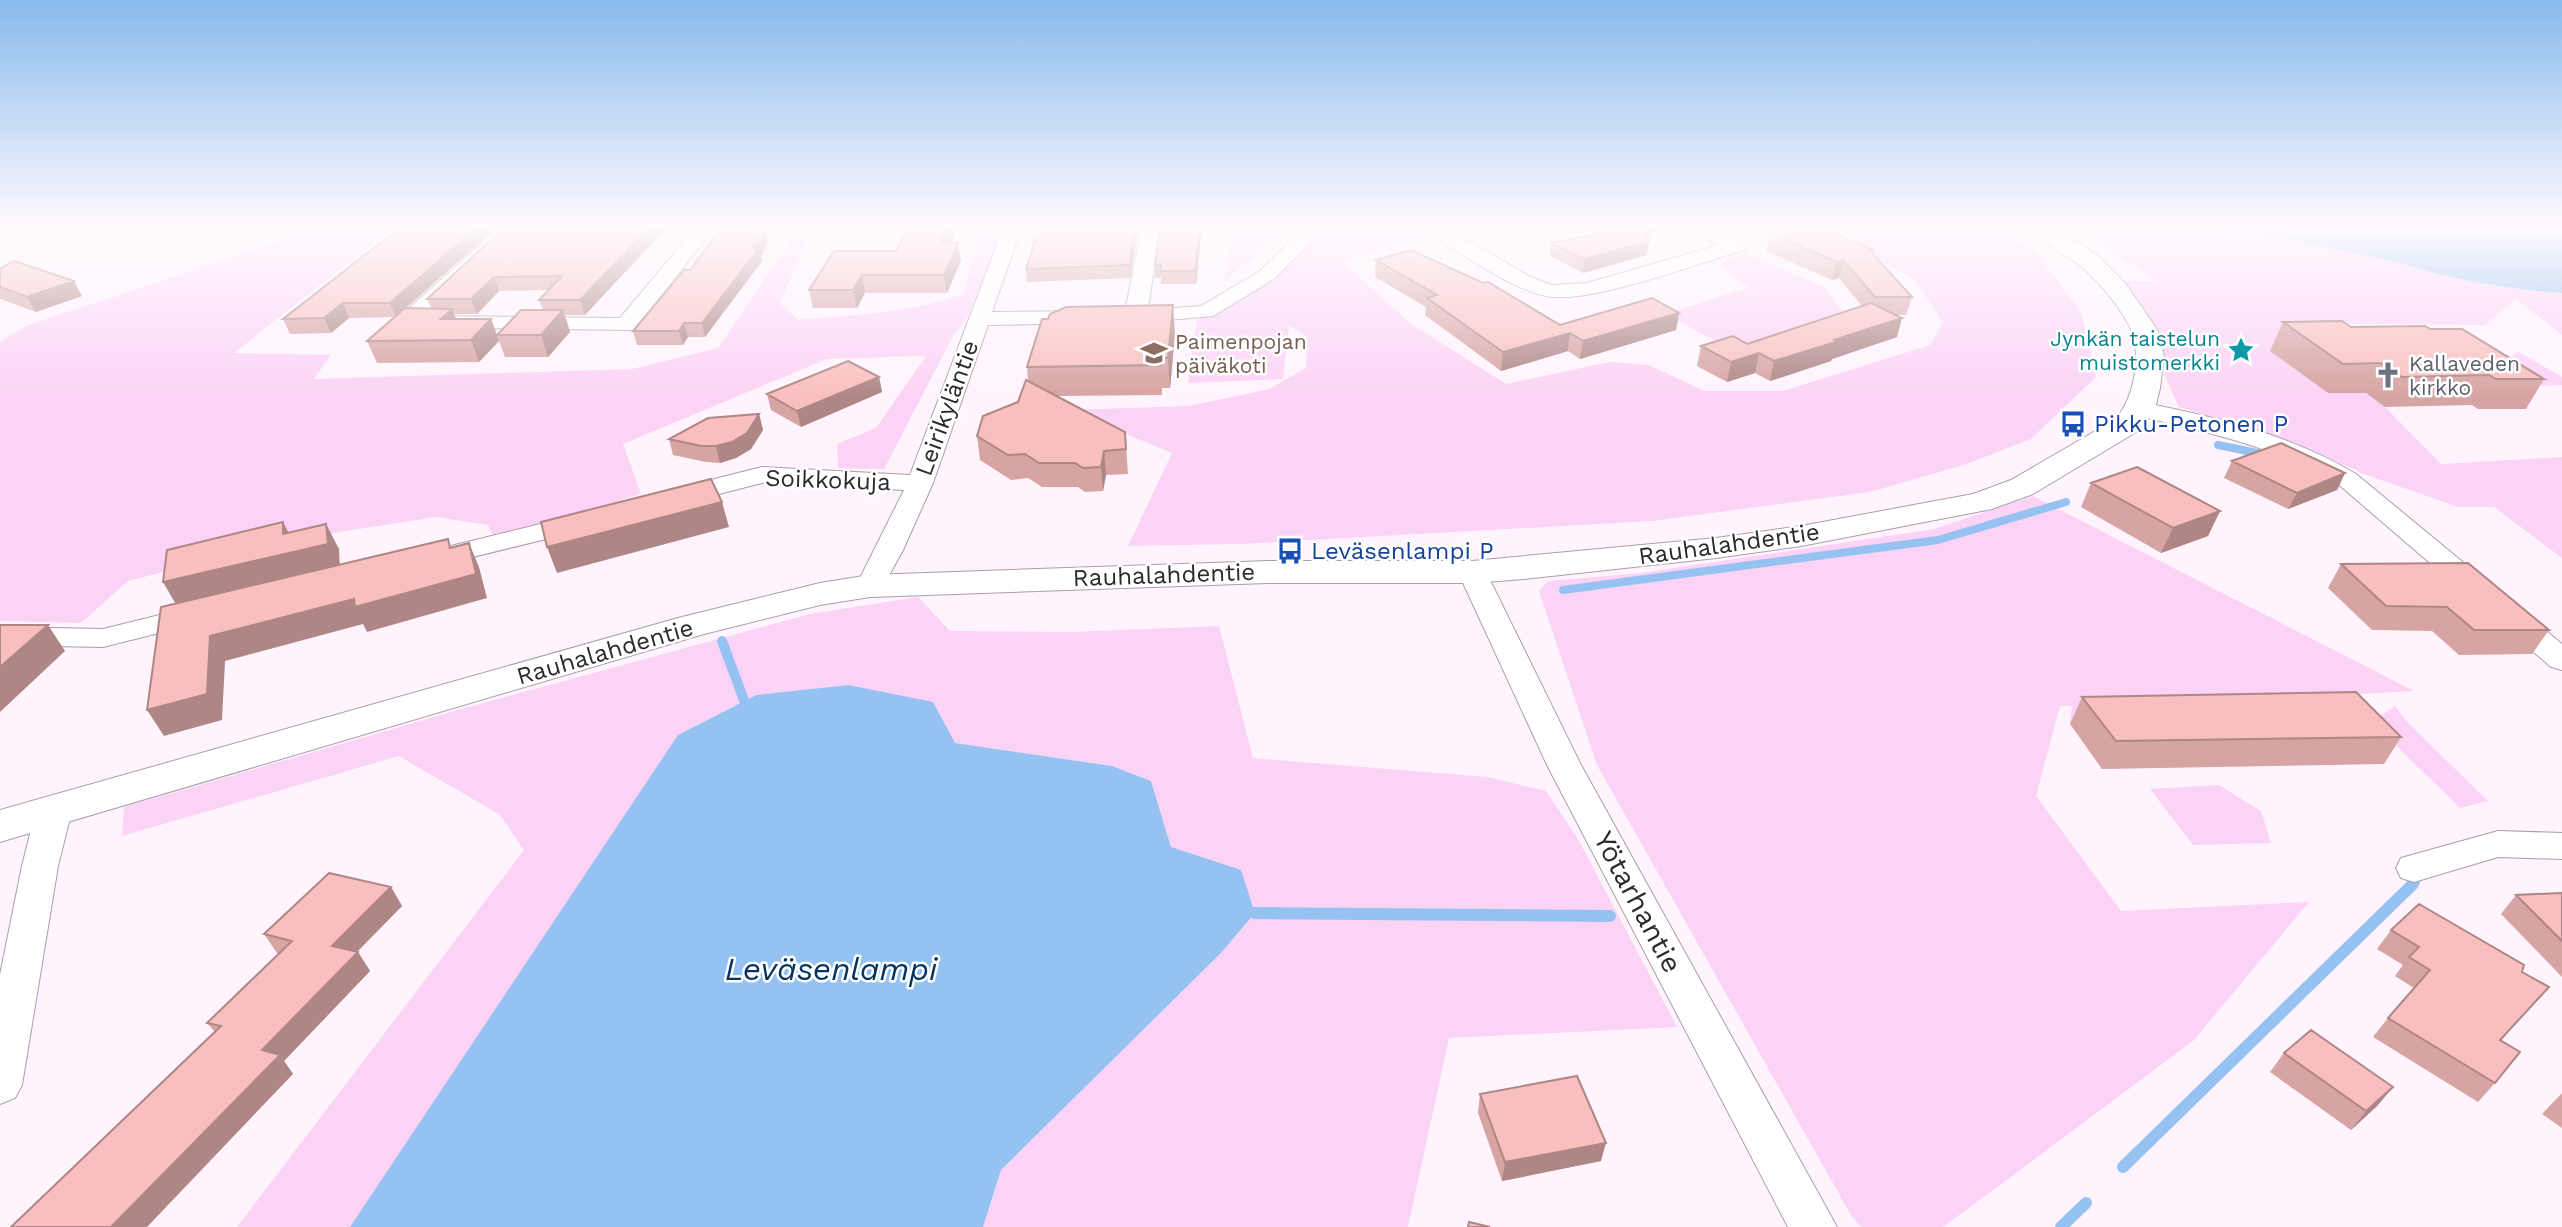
<svg xmlns="http://www.w3.org/2000/svg" width="2562" height="1227" font-family="'Work Sans',sans-serif">
  <rect width="100%" height="100%" fill="#fff4fd"/>
  <path fill="#fbd3f6" d="M327,226H395L234,353L331,355L314,379L632,369L718,348L795,235L808,237L780,303L798,320C854,315 910,313 964,294L980,232L942,226H1005L968,316L953,336L884,469L838,468L837,444L876,428L926,356L827,359L623,444L641,494L494,538L488,525L436,517L288,540L128,581L81,623L0,621V342L28,325Z
    M1235,226H1288L1225,281Z
    M1342,226H1400L1425,236L1341,261L1410,323L1506,384L1609,362L1649,365L1704,391H1783L1930,345L1943,322L1914,279L1811,226H1997L2037,254L2081,312L2096,377L2031,439L1964,465L1870,492L1652,521L1240,544L1128,546L1172,453L1068,410L1189,406L1269,389L1306,368L1307,337L1289,325L1283,379L1188,383L1197,320L1274,280L1313,240Z
    M2075,226H2223L2396,262C2445,278 2511,290 2562,293V335L2516,299L2485,325L2287,323L2327,393H2366L2385,407L2441,464L2562,457V558L2494,507H2458L2364,474L2296,443L2179,407L2122,281H2157Z
    M1742,251L1824,287L1846,316L1731,350L1666,314L1749,287L1719,265Z
    M2517,351L2562,377V385L2542,386L2508,361Z
    M2033,496L2414,691L2324,696L2070,724L2072,706H2060L2036,796L2121,911L2309,902L2193,1041L2000,1185L1943,1227H1862L1852,1217L1597,765L1539,591L1548,581L1641,573L1934,529Z
    M918,597L950,631L1071,632L1219,626L1253,758L1487,777L1546,791L1578,839L1677,1027L1449,1038L1408,1227H983L1001,1170L1221,953L1255,913L1171,847L1151,781L1112,766L955,743L848,685L756,695L678,735L350,1227H237L524,850L500,815L399,756L122,836L124,807L458,710L810,614Z
    M2395,706L2407,722L2488,801L2460,808L2372,722Z
    M2219,785L2261,811L2271,843L2193,845L2150,789Z"/>
  <path fill="#96c2f2" d="M2223,226H2562V293C2510,290 2445,278 2396,262Z
    M848,685L933,702L955,743L1112,766L1151,781L1171,847L1241,870L1255,913L1221,953L1001,1170L983,1227H350L678,735L756,695Z"/>
  <g fill="none" stroke-linecap="round" stroke-linejoin="round">
    <path stroke="#96c2f2" stroke-width="8" d="M2218,445L2267,455
      M1563,590L1938,540L2066,502"/>
    <path stroke="#96c2f2" stroke-width="10" d="M722,641L748,711
      M2411,885L2415,882"/>
    <path stroke="#96c2f2" stroke-width="12" d="M1255,913L1610,916
      M2123,1167L2413,884
      M2061,1227L2086,1203"/>
    <g stroke="#aa9fa8" stroke-width="2">
      <path id="minor" d="M502,226H522L426,316L620,318L697,226H716L634,330L399,327L396,322L399,317Z
        M1004,226H1022L992,312L1088,311L1096,312L1099,317L1096,322L1088,323L988,325L933,483L903,550L880,592L870,595L860,592L856,586L904,490L762,483L676,505L667,503L663,497L667,491L762,467L910,475Z
        M1142,226H1160L1148,310L1201,306L1260,271L1306,226H1326L1274,279L1213,316L1135,323L1127,322L1124,317Z
        M1421,226H1443L1529,276L1551,285L1587,283L1719,245L1687,230L1685,226H1709L1744,242L1747,246L1744,250C1699,263 1588,305 1546,296C1510,289 1456,250 1423,230Z
        M2140,402C2216,417 2289,434 2356,474L2562,644V670L2551,667L2338,484C2271,444 2206,433 2132,414L2128,409L2132,404Z
        M581,514L591,516L595,522L591,528L432,567L422,565L418,559L422,553Z
        M1472,563L1482,566L1486,572L1581,765L1837,1227H1788L1547,765L1458,572L1462,566Z
        M196,606L207,609L211,615L207,621L103,647L0,645V627L103,629Z
        M54,797L66,801L72,810L58,866L22,1085L15,1098L0,1104V975L22,866L36,810L42,801Z
        M2498,831L2562,833V859L2498,857L2414,882L2401,878L2396,868L2401,858Z"/>
    </g>
    <g stroke="#aa9fa8" stroke-width="2">
      <path id="major" d="M2029,226H2055L2099,257L2125,283L2158,331L2164,356L2160,388L2155,409L2138,431L2033,494L1992,509L1801,546L1716,558L1524,579L1472,583H1268L870,597L820,605L704,634L0,842V810L678,618L820,583L870,575L1268,561H1472L1716,538L1801,526L1973,494L2011,480L2116,419C2134,397 2141,359 2132,332C2124,311 2097,279 2079,265C2064,253 2039,242 2029,226Z"/>
    </g>
    <use href="#minor" fill="#fff" fill-rule="evenodd"/>
    <use href="#major" fill="#fff" fill-rule="evenodd"/>
  </g>
  <path fill="#d6a4a3" fill-rule="evenodd" d="M402,226L406,308H431L427,299L506,226H668L585,315H565L570,332L548,357H505L499,341L479,362L377,363L367,341L394,317L349,318L331,333L290,334L283,319ZM549,290L539,300L543,310L497,335L491,319H456L454,314H477L499,291Z
    M910,226H953L955,235L951,243H958L961,261L947,293H865L857,308H813L809,290L896,251Z
    M1035,226H1139L1130,278L1027,282L1026,269L1033,247L1032,235Z
    M1160,226H1202L1196,284H1161V278H1155V265Z
    M1607,226H1678L1648,235L1647,255L1583,273L1550,256L1551,243L1617,231Z
    M766,232L769,243L761,255L762,261L705,337H688L683,345H637L633,331L690,270Z
    M1770,233L1872,254L1912,297L1906,315H1896L1897,337L1832,359L1831,361L1770,381L1755,373L1727,382L1697,366L1701,346L1747,344L1862,306L1839,278L1832,280L1766,251Z
    M1376,260L1560,325L1679,313L1676,330L1580,359L1568,351L1501,371L1425,315L1426,307L1375,277Z
    M0,269L82,296L36,312L0,299Z
    M2283,322L2351,327L2430,329L2544,379L2526,409H2478L2472,405L2385,407L2366,393H2328L2270,351Z
    M1175,334L1170,388H1162V395L1057,396L1125,432L1128,474L1106,475L1103,491L1085,492L1078,487H1042L1028,478L1011,480L980,460L977,436L1018,402L1028,381L1027,367Z
    M879,377L882,392L801,427L771,410L767,394Z
    M759,414L763,430L751,449L736,458L720,463L706,462L673,455L669,439Z
    M2232,461L2345,473L2337,490L2288,509L2224,478Z
    M2091,483L2220,511L2208,536L2161,553L2081,507Z
    M2341,564L2549,630L2532,654L2459,655L2432,631L2372,630L2328,588Z
    M2082,697L2401,737L2384,764L2102,769L2070,724Z
    M391,887L402,906L357,952H358L370,971L284,1061L293,1074L215,1032L207,1023L279,954L277,953L264,934Z
    M2562,893V977L2501,914L2516,895Z
    M2391,930L2522,972L2532,1006L2501,1040L2495,1083L2478,1102L2373,1037L2388,1018L2414,988L2395,976L2403,965L2377,949Z
    M2284,1053L2393,1087L2377,1106L2351,1130L2270,1072Z
    M2562,1093V1128L2542,1114Z
    M1480,1094L1601,1161L1502,1181L1478,1113Z"/>
  <path fill="#ae8685" d="M479,226H499L396,317L390,303Z
    M651,226H668L585,315L580,300Z
    M759,226H771L766,232L769,243L761,255L762,261L705,337L702,323L753,248L755,230Z
    M949,226H953L955,235L943,261L940,243Z
    M1136,226H1139L1130,278L1129,265Z
    M1200,226H1202L1196,284L1195,271Z
    M1638,226H1677L1635,239Z
    M1649,242L1647,255L1583,273L1584,259Z
    M958,243L961,261L947,293L944,275Z
    M1843,260L1839,278L1832,280L1837,262Z
    M862,275L865,293L857,308L853,290Z
    M494,277L499,291L477,314L471,299Z
    M74,281L82,296L36,312L27,297Z
    M343,303L349,318L331,333L324,318Z
    M1173,305L1175,334L1170,388L1168,358Z
    M452,309L460,330L450,341L441,319Z
    M563,310L570,332L548,357L541,335Z
    M1679,313L1676,330L1580,359L1583,341Z
    M1902,318L1897,337L1832,359L1831,361L1770,381L1774,361L1834,340Z
    M491,319L499,341L479,362L471,340Z
    M684,323L688,337L683,345L679,331Z
    M1570,333L1568,351L1501,371L1503,352Z
    M1759,353L1755,373L1727,382L1731,362Z
    M879,377L882,392L801,427L797,411Z
    M759,414L763,430L751,449L736,458L720,463L716,446Z
    M1104,451L1106,475L1103,491L1101,467Z
    M2345,473L2337,490L2288,509L2297,493Z
    M722,502L729,527L557,573L547,547Z
    M2220,511L2208,536L2161,553L2173,528Z
    M283,522L296,547L326,524L339,549L340,570L178,608L163,582L283,534Z
    M469,543L479,567L487,598L367,632L363,624L225,661L222,720L164,736L147,710L210,636Z
    M48,625L65,651L0,712V667Z
    M391,887L402,906L344,965L332,946Z
    M358,952L370,971L284,1061L293,1074L147,1227H111L262,1050Z
    M2393,1087L2377,1106L2351,1130L2366,1111Z
    M1606,1143L1601,1161L1502,1181L1505,1162Z"/>
  <path fill="#f9bfbe" stroke="#ae8685" stroke-width="2" d="M402,226H479L390,303H343L324,318L283,319Z
    M506,226H651L580,300H539L562,276L494,277L471,299H427Z
    M724,226H759L755,230H766L753,248H759L702,323H684L679,331H633L684,270H690Z
    M910,226H949L940,243H958L944,275H862L853,290H809L834,251H896Z
    M1035,226H1136L1129,265L1026,269L1037,235H1032Z
    M1160,226H1200L1195,271H1161V265H1155Z
    M1643,226H1645L1649,242L1584,259L1551,243Z
    M1796,226H1815L1873,250L1870,251L1912,297H1875L1843,260L1837,262L1770,233Z
    M1411,250L1483,283L1488,282L1560,325L1652,298L1679,313L1583,341L1570,333L1503,352L1427,298L1437,295L1376,260Z
    M14,261L74,281L27,297L0,287V269Z
    M1871,303L1902,318L1834,340L1836,342L1774,361L1759,353L1731,362L1701,346L1733,336L1747,344Z
    M1173,305L1168,358H1161V365L1027,367L1042,319H1048L1050,314L1066,307Z
    M405,308L452,309L441,319H491L471,340L367,341Z
    M521,310H563L541,335H497Z
    M2342,321L2351,327L2425,326L2430,329H2462L2544,379H2496L2489,375L2402,377L2381,363L2343,364L2283,322Z
    M848,361L879,377L797,411L767,394Z
    M1026,380L1125,432L1126,449L1104,451L1101,467L1083,468L1075,463H1039L1025,454L1008,455L977,436L983,416L1018,402Z
    M759,414L747,433L732,442L716,446H701L669,439L708,418Z
    M2281,443L2345,473L2297,493L2232,461Z
    M2137,467L2220,511L2173,528L2091,483Z
    M711,479L722,502L547,547L541,522Z
    M283,522V534L326,524L328,544L163,582L167,550Z
    M448,539L450,548L469,543L476,574L355,607L354,599L210,636L207,694L147,710L161,607Z
    M2468,563L2549,630H2474L2447,607L2386,606L2341,564Z
    M0,625H48L0,667Z
    M2356,692L2401,737L2116,741L2082,697Z
    M329,873L391,887L332,946L358,952L262,1050L280,1055L111,1227H11L221,1026L207,1023L292,941L264,934Z
    M2562,893V941L2516,895Z
    M2419,904L2524,965L2522,972L2549,987L2500,1040L2520,1052L2495,1083L2388,1018L2430,970L2409,957L2419,947L2391,930Z
    M2311,1030L2393,1087L2366,1111L2284,1053Z
    M1577,1076L1606,1143L1505,1162L1480,1094Z
    M1469,1222L1490,1227H1468Z"/>
  <linearGradient id="sky" x2="0" y2="1"><stop stop-color="#87baec"/><stop offset="0.57" stop-color="#fffafe"/><stop offset="1" stop-color="#fffafe" stop-opacity="0"/></linearGradient>
  <rect width="2562" height="398" fill="url(#sky)"/>
  <defs>
    <g id="sight-bare" transform="scale(2.1)"><path d="M0-6L1.8-2.2L6-1.7L2.9 1.2L3.7 5.4L0 3.3L-3.7 5.4L-2.9 1.2L-6-1.7L-1.8-2.2Z" fill="#0f9aa8" stroke="#fff" stroke-width="2.5" paint-order="stroke"/></g>
    <g id="school-bare" transform="scale(2.1)"><path d="M0-5L7-2L0 1L-7-2ZM-4 1L0 2.5L4 1V4Q0 6-4 4Z" fill="#8d6e63" stroke="#fff" stroke-width="2.5" paint-order="stroke"/></g>
    <g id="church-bare" transform="scale(2.1)"><path d="M-1.2-6h2.4v3.5h3.3v2.4h-3.3V6h-2.4V-.1h-3.3v-2.4h3.3Z" fill="#6b7280" stroke="#fff" stroke-width="2.5" paint-order="stroke"/></g>
    <g id="bus-bare" transform="scale(2.1)"><path d="M-5-6H5V4H4V6H2V4H-2V6H-4V4H-5ZM-3.5-4V0h7V-4ZM-3.5 1.2v1.5H-2V1.2ZM2 1.2v1.5H3.5V1.2Z" fill="#1a4fb4" stroke="#fff" stroke-width="2.5" paint-order="stroke"/></g>
  </defs>
  <g fill-rule="evenodd">
    <use href="#sight-bare" x="2241" y="350"/>
    <use href="#school-bare" x="1154" y="353"/>
    <use href="#church-bare" x="2388" y="375"/>
    <use href="#bus-bare" x="2073" y="424"/>
    <use href="#bus-bare" x="1290" y="551"/>
  </g>
  <g text-anchor="middle" dominant-baseline="central" stroke-width="5" stroke-linejoin="round" paint-order="stroke">
    <g font-size="21" fill="#0d838f" stroke="#fff" text-anchor="end">
      <text x="2220" y="338">Jynkän taistelun<tspan x="2220" dy="24">muistomerkki</tspan></text>
    </g>
    <g font-size="21" fill="#785e54" stroke="#fff" text-anchor="start">
      <text x="1175" y="341">Paimenpojan<tspan x="1175" dy="24">päiväkoti</tspan></text>
    </g>
    <g font-size="21" fill="#5b616d" stroke="#fff" text-anchor="start">
      <text x="2409" y="363">Kallaveden<tspan x="2409" dy="24">kirkko</tspan></text>
    </g>
    <g font-size="24" fill="#2d292c" stroke="#fff">
      <text transform="translate(947 408) rotate(-70)">Leirikyläntie</text>
      <text transform="translate(828 480) rotate(2)">Soikkokuja</text>
      <text transform="translate(1729 544) rotate(-8)">Rauhalahdentie</text>
      <text transform="translate(1164 575) rotate(-2)">Rauhalahdentie</text>
      <text transform="translate(605 652) rotate(-16)">Rauhalahdentie</text>
    </g>
    <g font-size="24" fill="#164399" stroke="#fff" text-anchor="start">
      <text x="2094" y="424">Pikku-Petonen P</text>
      <text x="1311" y="551">Leväsenlampi P</text>
    </g>
    <g font-size="28" fill="#2d292c" stroke="#fff">
      <text transform="translate(1638 902) rotate(62)">Yötarhantie</text>
    </g>
    <g font-size="32" font-style="italic" fill="#03345f" stroke="#fff">
      <text x="831" y="969">Leväsenlampi</text>
    </g>
  </g>
</svg>
